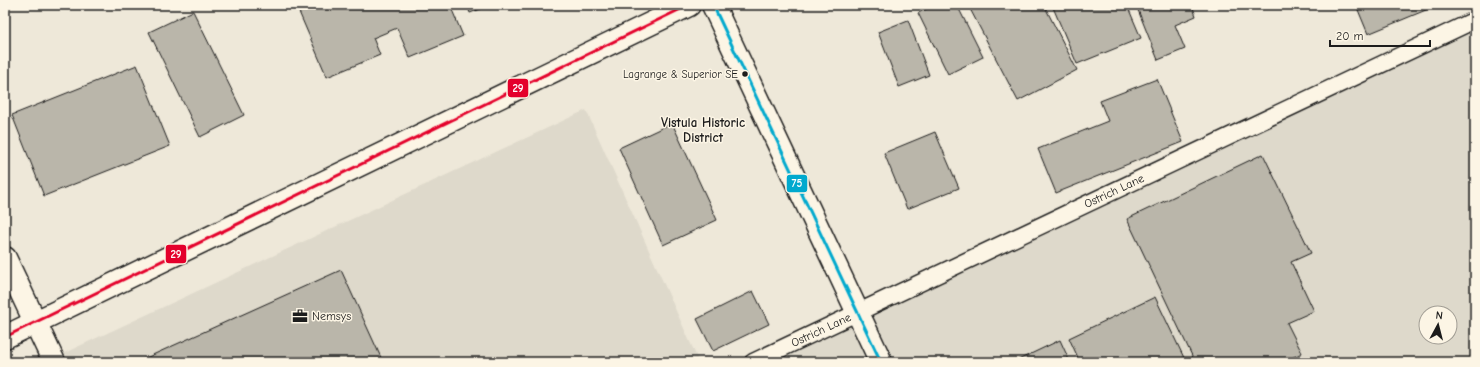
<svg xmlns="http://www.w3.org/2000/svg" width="1480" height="367" font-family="'Comic Neue',sans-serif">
  <rect width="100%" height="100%" fill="#eee8d9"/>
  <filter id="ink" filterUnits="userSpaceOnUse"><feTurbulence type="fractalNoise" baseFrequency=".025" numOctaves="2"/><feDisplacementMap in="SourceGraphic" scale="8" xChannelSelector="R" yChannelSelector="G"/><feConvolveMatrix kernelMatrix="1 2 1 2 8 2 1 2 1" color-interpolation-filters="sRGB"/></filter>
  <g filter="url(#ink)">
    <path fill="#ded9cb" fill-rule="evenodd" d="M1475,11V362H736ZM1426,313H1450V337H1426Z
      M586,110L699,362H45Z"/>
    <path fill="#bab6aa" stroke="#1c1c1c" d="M296,5H450L463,36L410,58L397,28L373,38L380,55L327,77Z
      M467,5H491L470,13Z
      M935,5H957L983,57L948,74L918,13Z
      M968,5H1044L1077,70L1018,101Z
      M1052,5H1127L1141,38L1077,64Z
      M1136,5H1192L1196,16L1175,25L1185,49L1158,60Z
      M1356,5H1438L1368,34Z
      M193,11L244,115L200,137L149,32Z
      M908,20L929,75L899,87L878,32Z
      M137,65L170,146L44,196L12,115Z
      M1157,79L1183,142L1056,193L1038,149L1108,121L1100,101Z
      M672,123L717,220L663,245L619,148Z
      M935,132L959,188L907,209L884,153Z
      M1263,154L1311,253L1291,262L1314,311L1287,323L1302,353L1283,362H1195L1127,219Z
      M341,270L383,362H137Z
      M753,291L769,324L713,351L697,319Z
      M1155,297L1186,362H1080L1069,338Z
      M1060,340L1070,362H1014Z"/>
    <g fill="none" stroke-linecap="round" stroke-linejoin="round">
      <g stroke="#1c1c1c" stroke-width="19">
        <path id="lane" d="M753,362L1475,20"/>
      </g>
      <g stroke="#1c1c1c" stroke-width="25">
        <path id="street" d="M5,258L54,362
          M5,337L689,5"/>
      </g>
      <g stroke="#1c1c1c" stroke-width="25">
        <path id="secondary" d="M713,5L881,362"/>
      </g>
      <use href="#lane" stroke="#fcf5e5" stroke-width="16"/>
      <use href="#street" stroke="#fcf5e5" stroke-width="22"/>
      <use href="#secondary" stroke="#fcf5e5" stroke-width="22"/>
      <g stroke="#fcf5e5" stroke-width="6">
        <path id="bus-1" d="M713,5L881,362"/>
      </g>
      <g stroke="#fcf5e5" stroke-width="6">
        <path id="bus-2" d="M5,337L689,5"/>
      </g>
      <use href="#bus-1" stroke="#00a9ce" stroke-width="3"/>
      <use href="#bus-2" stroke="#e4002b" stroke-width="3"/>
    </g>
  </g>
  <defs>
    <g id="office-bare" transform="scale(1.2)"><path d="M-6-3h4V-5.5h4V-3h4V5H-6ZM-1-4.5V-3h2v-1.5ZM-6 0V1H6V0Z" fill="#1c1c1c" stroke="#fcf5e5" stroke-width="2.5" paint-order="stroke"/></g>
  </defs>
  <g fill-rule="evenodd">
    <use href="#office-bare" x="300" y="316"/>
  </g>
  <circle fill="#1c1c1c" stroke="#fcf5e5" stroke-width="1.5" cx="745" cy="74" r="3.5"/>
  <g text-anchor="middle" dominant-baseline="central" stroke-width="3" stroke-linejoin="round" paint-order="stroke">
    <g font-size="11" fill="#1c1c1c" stroke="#fcf5e5" text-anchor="end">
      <text x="738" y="74">Lagrange &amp; Superior SE</text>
    </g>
    <g font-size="12" fill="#1c1c1c" stroke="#fcf5e5">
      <text transform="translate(1114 191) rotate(-25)">Ostrich Lane</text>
      <text transform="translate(821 330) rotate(-25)">Ostrich Lane</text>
    </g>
    <g font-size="12" fill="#1c1c1c" stroke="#fcf5e5" text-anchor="start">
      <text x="312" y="316">Nemsys</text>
    </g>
    <g font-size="13" font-weight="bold" fill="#1c1c1c" stroke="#fcf5e5">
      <text x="703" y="122">Vistula Historic<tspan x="703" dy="15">District</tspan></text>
    </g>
  </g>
  <g stroke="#fcf5e5" stroke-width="1.5">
    <rect x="507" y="78" width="22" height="20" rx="4" fill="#e4002b"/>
    <rect x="786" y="174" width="22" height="19" rx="4" fill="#00a9ce"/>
    <rect x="165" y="244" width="22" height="20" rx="4" fill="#e4002b"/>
  </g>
  <g font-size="11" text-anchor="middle" font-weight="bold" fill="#fff">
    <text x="518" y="92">29</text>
    <text x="797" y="187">75</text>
    <text x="176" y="258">29</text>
  </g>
  <rect width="1480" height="367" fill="none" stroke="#fcf5e5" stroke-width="20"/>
  <rect x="10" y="10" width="1460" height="347" fill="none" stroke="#1c1c1c" stroke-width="1.5" filter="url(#ink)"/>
  <g transform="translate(1438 325) rotate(7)"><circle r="19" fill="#fcf5e5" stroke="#a29e95"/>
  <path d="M0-3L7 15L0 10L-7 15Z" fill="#1c1c1c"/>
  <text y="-6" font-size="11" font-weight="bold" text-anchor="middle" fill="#1c1c1c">N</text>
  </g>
  <path d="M1330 40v6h100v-6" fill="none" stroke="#1c1c1c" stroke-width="2"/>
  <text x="1336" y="40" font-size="12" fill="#1c1c1c" stroke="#fcf5e5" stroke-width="3" paint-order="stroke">20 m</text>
</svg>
